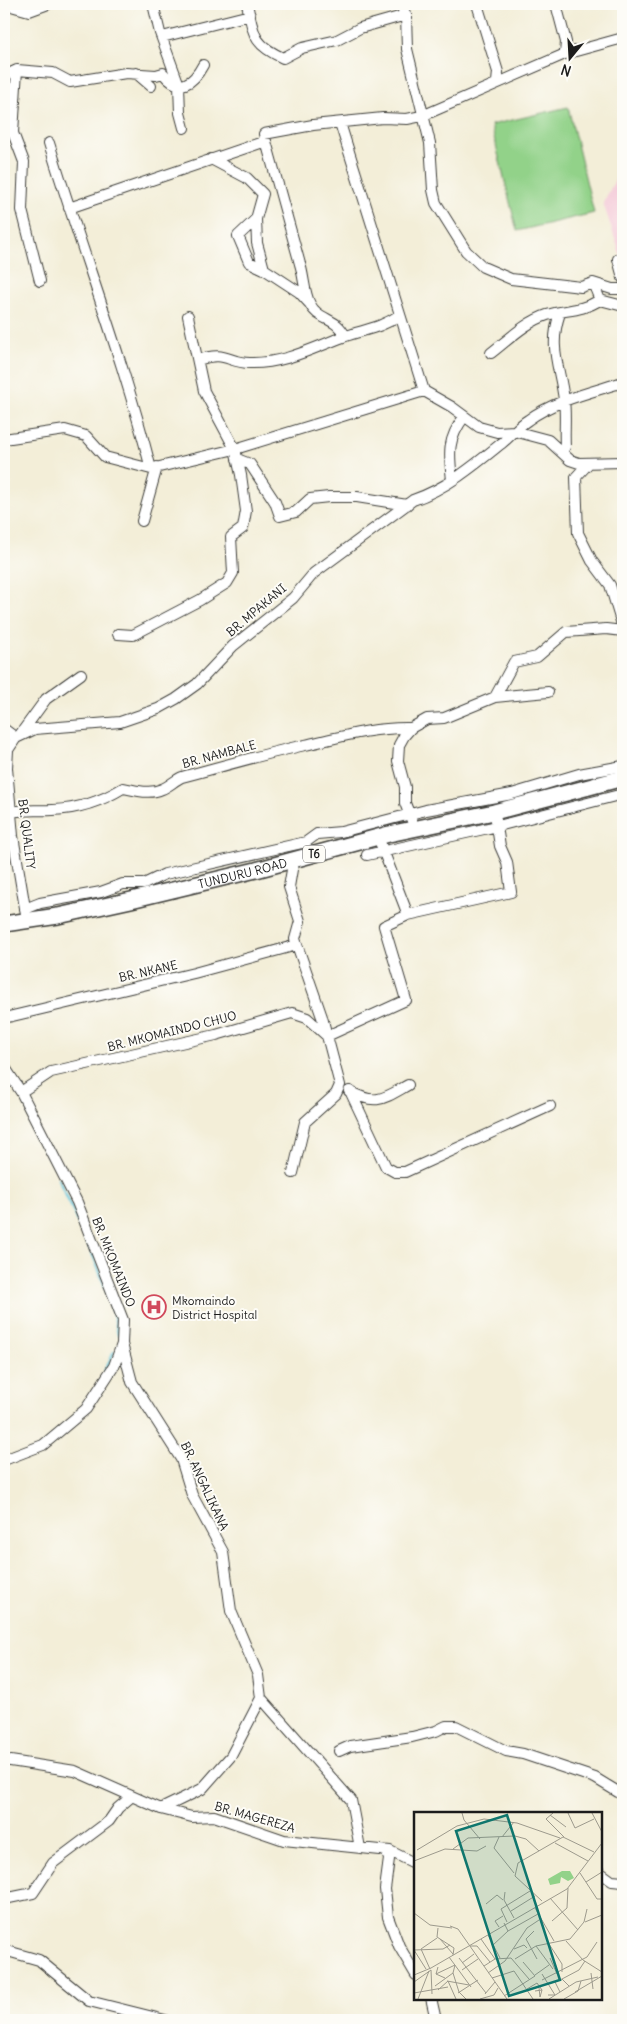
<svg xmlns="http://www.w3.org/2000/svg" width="627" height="2024" font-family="Delius,sans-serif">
  <rect width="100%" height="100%" fill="#fdfcf7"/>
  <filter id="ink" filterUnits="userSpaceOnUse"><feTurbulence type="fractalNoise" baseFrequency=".02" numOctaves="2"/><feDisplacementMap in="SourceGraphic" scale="10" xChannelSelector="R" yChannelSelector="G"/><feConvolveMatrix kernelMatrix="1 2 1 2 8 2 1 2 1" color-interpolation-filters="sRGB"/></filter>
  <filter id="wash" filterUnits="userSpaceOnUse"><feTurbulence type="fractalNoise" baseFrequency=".0096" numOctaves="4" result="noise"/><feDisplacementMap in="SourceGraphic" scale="20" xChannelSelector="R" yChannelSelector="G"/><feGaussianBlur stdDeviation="1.12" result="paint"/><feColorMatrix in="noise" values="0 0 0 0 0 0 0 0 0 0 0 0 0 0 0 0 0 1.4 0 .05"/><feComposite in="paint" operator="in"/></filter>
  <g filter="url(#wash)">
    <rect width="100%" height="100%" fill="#f3eed8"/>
    <path fill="#f5cfdb" d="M623,165V263L603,203Z"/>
    <path fill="#92d289" stroke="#577752" d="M568,107L594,213L517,231L491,125Z"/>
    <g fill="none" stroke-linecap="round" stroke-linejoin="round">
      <path stroke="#61c7df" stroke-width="2.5" d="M58,1178C80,1227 108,1280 118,1334
        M105,1370L114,1352"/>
    </g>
  </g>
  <g filter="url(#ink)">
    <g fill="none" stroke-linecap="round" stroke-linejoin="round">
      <g stroke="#3c3c38" stroke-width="12">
        <path id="minor" d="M4,4L29,11L48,4
          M153,4L160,33L179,85L180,113L184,128
          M247,4C254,34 252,44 283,58L302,48L337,40L360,28L406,15
          M400,4L406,15L407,49L430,143L433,190L436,203L466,251L483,267L511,279L581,287L593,283L612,289H623
          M477,4L498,72L497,82
          M556,4L566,42L565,54
          M162,37L250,15
          M17,70L13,133L24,162L22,210L40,281
          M136,73L151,86
          M4,76L17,70L53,73L70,82L126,73L156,75L163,73C179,94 193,84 203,65
          M340,123L424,391L452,407L479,427L497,432L514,431L548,440L570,460L579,463L623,462
          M49,143C82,252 123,358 151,469
          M211,159L247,178L263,194L256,219L257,243L264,269L299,292L309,303
          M69,208L266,141
          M256,219L238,236L249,262L264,269
          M618,259L623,278
          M593,283L600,300L623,306
          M560,313C548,348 560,366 564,400C566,415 564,432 565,447L562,451
          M345,336C337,317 318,321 310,304C304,293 304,276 300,264C288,220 276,177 264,134L313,125L383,118L407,119L422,116L565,54L623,38
          M491,353C508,340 526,322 547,315C566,309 580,312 600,300
          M198,360C227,350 227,363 250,363C283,364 313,348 343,337C366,329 379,329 400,315
          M4,439L65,430L86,436L105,457L151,469L235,449L424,391
          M237,459L250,464L275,502L280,516L296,512L310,499L329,497H357L407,505
          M588,464L576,477L578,533L592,561L610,585L623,628
          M452,480C449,453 447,440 464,417
          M142,521L157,467
          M118,634L133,635L200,600L227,583L233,573L231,537L243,528L246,511L241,475L235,449L204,391L188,316
          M495,697L548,692
          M4,729L16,738L8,750L7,768L13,836L26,914
          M19,736L46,699L81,674
          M16,738L35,729L120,722L158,709L176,699L197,684L233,646L293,598L314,573L413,500C446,489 475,465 502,443C511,436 518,426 528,420C555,400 592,392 623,382
          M11,812C25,809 39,811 53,810C78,809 102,801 123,788C136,790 149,795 162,789C168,787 175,780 182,777C223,766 264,754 305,745C340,737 374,727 411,728
          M412,821L405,803V787L398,761L399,745L404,736L411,728L427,719L444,718L495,697L514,662L537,657L566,632L606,629L623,631
          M367,855L502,825L623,794
          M25,909L40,903L101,892L123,884H144L165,874L306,842L317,834L341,832L426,810L512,794L579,774L623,766
          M408,915L511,892L507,862L500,846L496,820
          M4,1018L194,973L297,945
          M4,1066L21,1092L77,1202L123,1320L122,1344L114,1366L86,1409L43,1445L4,1460
          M349,1091C376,1106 383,1099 408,1085
          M350,1091L386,1167L395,1172H405L550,1106
          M21,1092L51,1072L216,1035L292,1013L307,1018L327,1036L406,1000L384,926L408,915L378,837
          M293,1173L305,1122L336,1094L340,1085L322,1017L295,939L300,921L289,887L294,858
          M122,1344L132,1382L181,1459L192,1495L223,1552L231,1611L258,1675L261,1698L231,1756L202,1789L161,1809
          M261,1698L351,1800L360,1848
          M339,1751L350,1746L412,1737L436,1731L446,1726H456L506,1751L523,1754L595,1778L623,1795
          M4,1760L75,1771L161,1809L192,1817L214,1816L284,1840L390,1851L416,1864
          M386,1851L389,1859L385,1889L388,1917L399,1946L416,1975
          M601,1873L612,1881L623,1882
          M4,1899L33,1893L53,1863L109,1821L118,1808L131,1797
          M4,1950L39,1960L89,2001L165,2020
          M431,1998L436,2020"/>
      </g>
      <g stroke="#3c3c38" stroke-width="18">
        <g id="highway">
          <path id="s1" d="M4,924L58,916L131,900L256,870L389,834L494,812L623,778"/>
        </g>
      </g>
      <use href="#minor" stroke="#fff" stroke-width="10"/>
      <use href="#highway" stroke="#fff" stroke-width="15"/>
    </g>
  </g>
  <defs>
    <g id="hospital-ring" transform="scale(1.25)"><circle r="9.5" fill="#fdfcf7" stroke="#d1495b" stroke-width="1.5"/><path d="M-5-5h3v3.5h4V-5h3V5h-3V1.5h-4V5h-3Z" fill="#d1495b"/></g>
  </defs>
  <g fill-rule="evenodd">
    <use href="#hospital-ring" x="154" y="1307"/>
  </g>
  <g text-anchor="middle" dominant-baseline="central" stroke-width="4" stroke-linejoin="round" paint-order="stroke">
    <rect fill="#fdfcf7" stroke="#605f5e" stroke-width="1" x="303" y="845.5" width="22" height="17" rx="4"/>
    <g font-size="11" font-weight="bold" fill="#1c1c1c">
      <text x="314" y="854">T6</text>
    </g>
    <g font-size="12" fill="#1c1c1c" stroke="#fdfcf7">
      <text transform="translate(256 610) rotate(-40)">BR. MPAKANI</text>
      <text transform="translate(219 754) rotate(-15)">BR. NAMBALE</text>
      <text transform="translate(27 834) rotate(83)">BR. QUALITY</text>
      <text stroke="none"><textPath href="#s1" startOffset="244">TUNDURU ROAD</textPath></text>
      <text transform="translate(148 971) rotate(-13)">BR. NKANE</text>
      <text transform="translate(172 1031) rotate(-14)">BR. MKOMAINDO CHUO</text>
      <text transform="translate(114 1262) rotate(68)">BR. MKOMAINDO</text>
      <text transform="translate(205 1486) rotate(65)">BR. ANGALIKANA</text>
      <text transform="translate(255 1817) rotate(16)">BR. MAGEREZA</text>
    </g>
    <g font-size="12" fill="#1c1c1c" stroke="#fdfcf7" text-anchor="start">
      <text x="172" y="1300">Mkomaindo<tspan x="172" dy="14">District Hospital</tspan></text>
    </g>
  </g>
  <g transform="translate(414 1812)">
    <rect width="188" height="188" fill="#f3eed8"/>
    <path d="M148,59H156L160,66L154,69L147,65L146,71L136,73L134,67Z" fill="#92d289"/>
    <path fill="none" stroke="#9d9a8d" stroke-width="1" d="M48,1L50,8L66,27M139,1L132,7L150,25M154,1L161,16L180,7M178,1L188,20M136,3L152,15M85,25L80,36L100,61M88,25L100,10M141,31L174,49M39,37L54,26L101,24L112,27L125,39M3,38L43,14L70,7L103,11L146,26M0,49L31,37L63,39L72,34M166,61L183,87H188M172,70L188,60M91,80L90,88L100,106M136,86L164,118M128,89L101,64L104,51L149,25L180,40M72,92L83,83L89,88M121,96L140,129M97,99L121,84M0,101L16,113L38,116M138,109L153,96L154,76M93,110L87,97L116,79M171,110L188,103M36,114L44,117L93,187M85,115L81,109L89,104M24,116L23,125L40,136L39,143M94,119L124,102M120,119L112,127L123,147M74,123L86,146M26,127L39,142M67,127L81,147M152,129L169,148L188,160M135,132L148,152V160M79,133L94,119L90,111M56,134H63L76,150M122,134L139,157M100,137L110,133L113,136M0,138L29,137L36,133M0,138L12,157M35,145L57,175M45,146L72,181M136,146L143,162M101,147L122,134L156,127L170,110L173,97M48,151L60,142M41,153L39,161L45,180L52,187M70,154L81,147L97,146L115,167M24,155L22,162L31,166M16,157L7,137L23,126M48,158L64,147M74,161L91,149L113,116L125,108M177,161L179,177M22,162L41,153M128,162L141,183H134M0,163L17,156L153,77L188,31M121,163L135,153M78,166L100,159L119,187M148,167L165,158L171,149M128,168L173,145L183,130M33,169L55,173M0,170L17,158L18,182M21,174L39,161M125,176L126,185L128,178M113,177L123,171L128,178L121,179M24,178L34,169L42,187M146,180L141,170L148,167L155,174M161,180L188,164M0,181L34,175M44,181L64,168M71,182L81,170M90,184L121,164L109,150M4,187L15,159M66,187L80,183L84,176M135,187L162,170L184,165M150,187L164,179L167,169"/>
    <path fill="#0f766e" fill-opacity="0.15" stroke="#0f766e" stroke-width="2.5" d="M93,3L146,168L95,184L42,19Z"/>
    <rect width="188" height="188" fill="none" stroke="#1c1c1c" stroke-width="2.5"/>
  </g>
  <rect width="627" height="2024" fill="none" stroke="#fdfcf7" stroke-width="20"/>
  <g transform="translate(570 58) rotate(198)" stroke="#fdfcf7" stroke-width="4" paint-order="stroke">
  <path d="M0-4L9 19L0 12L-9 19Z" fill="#1c1c1c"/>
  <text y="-8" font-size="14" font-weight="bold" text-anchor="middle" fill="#1c1c1c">N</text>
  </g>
</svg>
